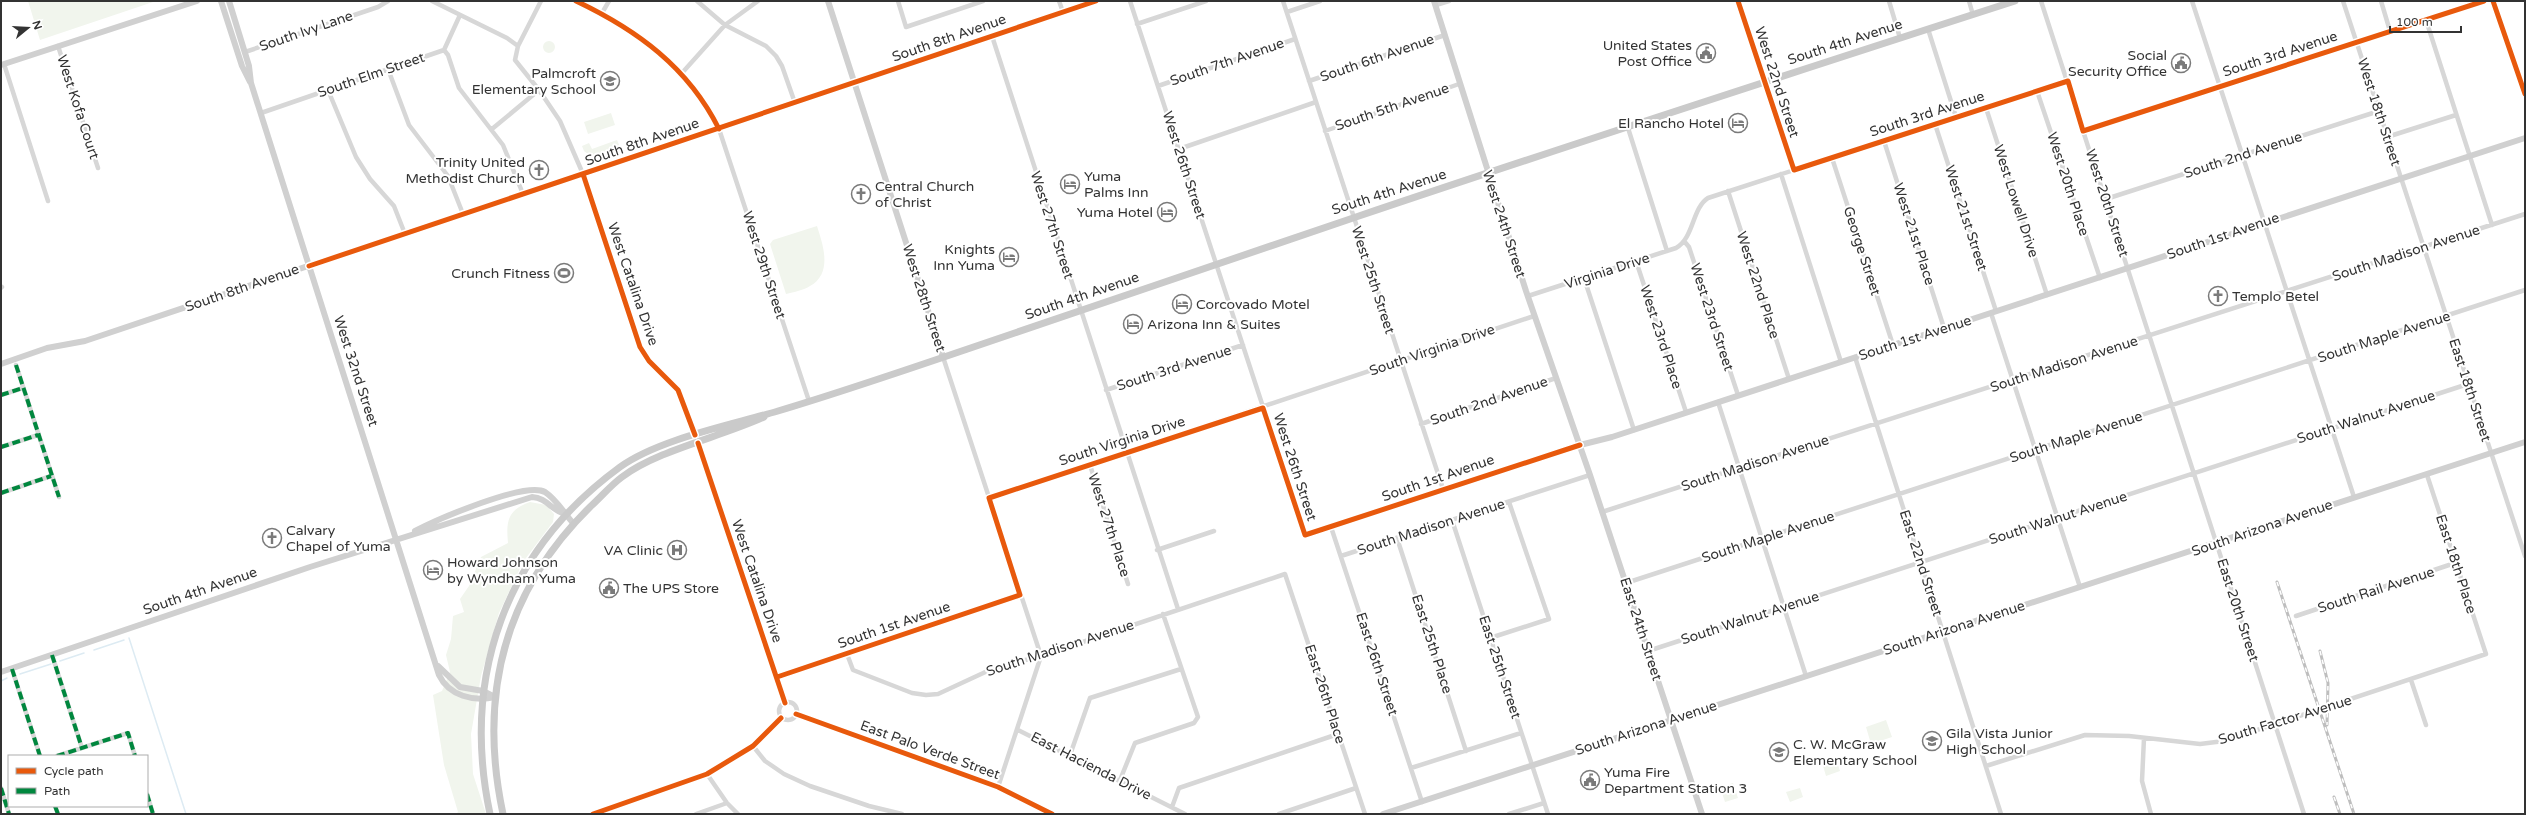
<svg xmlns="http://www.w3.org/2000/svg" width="2526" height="815" font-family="'Varela Round',sans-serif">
  <rect width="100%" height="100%" fill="#fff"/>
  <path fill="#f1f5ed" d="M28,1H156L40,40Z
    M543 47a6 6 0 1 1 12 0a6 6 0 1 1-12 0Z
    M611,113L615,125L588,134L584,122Z
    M617,140L620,147L592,157L584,151L582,146L589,143L592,149Z
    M817,226C823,245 833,273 810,286C804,290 794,292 786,294L770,244L773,240Z
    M530,502L546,505L554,514L553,522L523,562L499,613L481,676L471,734L473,774L486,814H456L458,812L444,765L433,695L442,691L450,672L446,655L451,639L453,616L464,612L460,599L469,586L481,557L508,543C506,522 507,510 530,502Z
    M1886,720L1892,737L1871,744L1866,727Z
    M1837,762L1840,771L1826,776L1823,766Z
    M1733,783L1738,798L1725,802L1720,787Z
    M1800,788L1803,797L1790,802L1786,792Z"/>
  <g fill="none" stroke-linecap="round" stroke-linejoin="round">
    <path stroke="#ddebf3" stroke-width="1.5" d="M129,638L186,814
      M94,650L124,640
      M60,661L84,653
      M20,674L51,664
      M1,681L7,678"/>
    <path stroke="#d7d7d7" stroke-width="4.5" d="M432,1L507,38L518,46
      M541,1L518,46L515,60L539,90L560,121L583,174
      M697,1L725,25L766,46L776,56L782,66L795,103
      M898,1L906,27L983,1
      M1059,1L1063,12
      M1130,1L1305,535L1580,445
      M1283,1L1443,489
      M1889,1L1900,38
      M1969,1L1973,15
      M2041,1L2304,814
      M2192,1L2354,497
      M2343,1L2525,556
      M2381,1L2390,31
      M2493,1L2525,94
      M1436,5L1449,1
      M1287,12L1320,1
      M602,13L609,1
      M2426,20L2492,225
      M1137,24L1206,1
      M1928,29L1956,117
      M992,36L1178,609
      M58,46L98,168
      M444,50L448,55L459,88L503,145L523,194
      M245,52L378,7L388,1
      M4,64L48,201
      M388,69L409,125L448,176L463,214
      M682,73L725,25L758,1
      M1309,81L1445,35
      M1765,83L1794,170
      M1158,86L1295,39
      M328,90L356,157L370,179L394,206L405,234
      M2037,91L2100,278
      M1986,108L2047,295
      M261,113L444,50L460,15
      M1935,124L1996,311
      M1628,128L1667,251
      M492,129L539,90
      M719,129L809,401
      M1325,131L1459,84
      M2083,131L2484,1
      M2387,137L2456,115
      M1884,141L1944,328
      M1179,149L1316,102
      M1832,158L1893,345
      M1781,174L1841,362
      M1728,191L1789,379
      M2106,199L2379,111
      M1684,241L1689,247L1738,395
      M1636,261L1686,412
      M1584,278L1634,430
      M1,288L2,287
      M1528,296L1676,248C1694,238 1692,208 1708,198L2068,81
      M1991,313L2080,587
      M943,357L1041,656L998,787
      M1855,357L2001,814
      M16,365L59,497
      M1106,390L1243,345
      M1,395L23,388
      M1718,402L1806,676
      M1421,424L1556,378
      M698,443L785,703
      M1,447L38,435
      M1090,465L1128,584
      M1,493L51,476
      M989,498L1534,316
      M1602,512L2525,214
      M1452,520L1548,814
      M1331,527L1422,802
      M1397,538L1466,751
      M1157,550L1214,531
      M1341,556L1590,475
      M1626,583L2525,290
      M2296,616L2455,563
      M1490,638L1549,619L1509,502
      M1648,651L2468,384
      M847,654L853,670L912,693L926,695L938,694L994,668L1041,656L1285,574L1365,814
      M52,655L82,748
      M12,669L40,756
      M777,677L1020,595
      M2411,680L2426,725
      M779 711a9 9 0 1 1 18 0a9 9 0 1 1-18 0Z
      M796,714L998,787L1052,814
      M1018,730L1185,814
      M2144,738L2142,781L2151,814
      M753,746L765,761L784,774L810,786L869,806L902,814
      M1070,755L1090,698L1181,669
      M57,756L128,733L135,756
      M1986,766L2085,735L2129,736L2200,744L2224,741L2486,654L2427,475
      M1411,768L1521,733
      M707,774L727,803L738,814
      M1120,780L1135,743L1194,723L1198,717L1163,614
      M1,788L9,814
      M147,794L153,814
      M55,806L58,814
      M1172,807L1179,788L1338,734
      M593,814L707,774L753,746L781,718
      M696,814L727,803
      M1279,814L1356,788
      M1509,814L1544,803"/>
    <path stroke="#d0d0d0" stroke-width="6" d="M221,1L242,66L250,82
      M229,1L249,66L251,83L439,675C449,696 474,702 495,697
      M576,1C637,30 688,67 719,129
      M828,1L943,357
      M1434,1L1526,291L1590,475L1702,814
      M1738,1L1765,83
      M1,65L197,1
      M583,174L640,347L649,361L678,390L695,435
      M1,364L47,348L85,341L1096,1
      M1580,445L1612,437L2525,138
      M415,531C436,520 525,481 545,492C557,500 564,513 573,523
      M438,666L460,687L483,691L495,697
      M1,672L310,567L532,497C547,498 551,510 565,514
      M1383,814L2525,442"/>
    <path stroke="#cacaca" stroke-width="7" d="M490,814C461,676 505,551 620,467C659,439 731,425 778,411C835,394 891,375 947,356C1084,310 1219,263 1356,217C1575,143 1795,72 2015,1
      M503,814C478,696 504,591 591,506C601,497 611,485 622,477C658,450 721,437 764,417"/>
    <g stroke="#bebebe" stroke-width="3">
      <path id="rail" d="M2277,582L2354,814
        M2320,651L2328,683L2327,725
        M2334,797L2340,814"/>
    </g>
    <use href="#rail" stroke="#fff" stroke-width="1.5" stroke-dasharray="4.5" stroke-linecap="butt"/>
    <path stroke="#00873e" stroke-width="4" stroke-dasharray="8 4" stroke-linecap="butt" d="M16,365L59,497
      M1,395L23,388
      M1,447L38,435
      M1,493L51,476
      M52,655L82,748
      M12,669L40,756
      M57,756L128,733L135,756
      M1,788L9,814
      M147,794L153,814
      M55,806L58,814"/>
    <g stroke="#fff" stroke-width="8">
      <path id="cycleway" d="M576,1C637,30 688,67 719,129
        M1738,1L1794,170L2068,81L2083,131L2484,1
        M2493,1L2525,94
        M583,174L640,347L649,361L678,390L695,435
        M309,266L1096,1
        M698,443L785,703
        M777,677L1020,595L989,498L1263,408L1305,535L1580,445
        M796,714L998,787L1052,814
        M593,814L707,774L753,746L781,718"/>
    </g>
    <use href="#cycleway" stroke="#e8590c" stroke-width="5"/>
  </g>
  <defs>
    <g id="civic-ring" transform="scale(1)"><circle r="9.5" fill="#fff" stroke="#7a7a7a" stroke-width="1.5"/><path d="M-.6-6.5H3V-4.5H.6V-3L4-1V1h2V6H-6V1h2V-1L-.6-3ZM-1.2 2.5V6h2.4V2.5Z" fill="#7a7a7a"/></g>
    <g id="school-ring" transform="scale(1)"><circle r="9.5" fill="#fff" stroke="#7a7a7a" stroke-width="1.5"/><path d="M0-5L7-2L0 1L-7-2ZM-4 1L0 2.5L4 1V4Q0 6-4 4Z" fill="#7a7a7a"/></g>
    <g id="hotel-ring" transform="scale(1)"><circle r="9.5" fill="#fff" stroke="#7a7a7a" stroke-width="1.5"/><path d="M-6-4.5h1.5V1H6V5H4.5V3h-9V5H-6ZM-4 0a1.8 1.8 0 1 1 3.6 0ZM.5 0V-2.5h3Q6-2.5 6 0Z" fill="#7a7a7a"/></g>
    <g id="church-ring" transform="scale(1)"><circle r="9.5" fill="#fff" stroke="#7a7a7a" stroke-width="1.5"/><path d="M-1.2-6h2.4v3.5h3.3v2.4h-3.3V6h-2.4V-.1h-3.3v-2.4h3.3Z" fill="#7a7a7a"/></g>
    <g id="stadium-ring" transform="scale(1)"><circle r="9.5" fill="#fff" stroke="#7a7a7a" stroke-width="1.5"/><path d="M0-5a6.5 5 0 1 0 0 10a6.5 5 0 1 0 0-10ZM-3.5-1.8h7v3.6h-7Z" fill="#7a7a7a"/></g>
    <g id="hospital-ring" transform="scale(1)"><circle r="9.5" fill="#fff" stroke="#7a7a7a" stroke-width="1.5"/><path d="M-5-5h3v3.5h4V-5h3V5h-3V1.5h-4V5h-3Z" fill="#7a7a7a"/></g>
  </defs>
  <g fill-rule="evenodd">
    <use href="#civic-ring" x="1706" y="53"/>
    <use href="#civic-ring" x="2181" y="63"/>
    <use href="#school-ring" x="610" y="81"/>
    <use href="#hotel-ring" x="1738" y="123"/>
    <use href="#church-ring" x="539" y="170"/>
    <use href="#hotel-ring" x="1070" y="184"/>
    <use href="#church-ring" x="861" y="194"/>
    <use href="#hotel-ring" x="1167" y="212"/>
    <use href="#hotel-ring" x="1009" y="257"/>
    <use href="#stadium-ring" x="564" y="273"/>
    <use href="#church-ring" x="2218" y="296"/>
    <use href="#hotel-ring" x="1182" y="304"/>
    <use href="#hotel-ring" x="1133" y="324"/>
    <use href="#church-ring" x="272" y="538"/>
    <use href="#hospital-ring" x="677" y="550"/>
    <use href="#hotel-ring" x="433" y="570"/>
    <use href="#civic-ring" x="609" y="588"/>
    <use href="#school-ring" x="1932" y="741"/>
    <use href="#school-ring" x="1779" y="752"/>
    <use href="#civic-ring" x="1590" y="780"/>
  </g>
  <g text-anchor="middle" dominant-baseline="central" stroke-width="4" stroke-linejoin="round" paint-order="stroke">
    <g font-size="14" fill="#333" stroke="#fff">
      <text transform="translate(306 31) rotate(-19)">South Ivy Lane</text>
      <text transform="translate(949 38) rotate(-19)">South 8th Avenue</text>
      <text transform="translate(1845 42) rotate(-18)">South 4th Avenue</text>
      <text transform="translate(2280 54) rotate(-18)">South 3rd Avenue</text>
      <text transform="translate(1377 58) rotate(-19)">South 6th Avenue</text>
      <text transform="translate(1227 62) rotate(-19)">South 7th Avenue</text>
      <text transform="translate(371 75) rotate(-19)">South Elm Street</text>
      <text transform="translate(1777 82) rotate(72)">West 22nd Street</text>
      <text transform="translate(78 107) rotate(72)">West Kofa Court</text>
      <text transform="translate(1392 107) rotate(-19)">South 5th Avenue</text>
      <text transform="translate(2379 112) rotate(72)">West 18th Street</text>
      <text transform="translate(1927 114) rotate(-18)">South 3rd Avenue</text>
      <text transform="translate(642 142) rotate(-19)">South 8th Avenue</text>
      <text transform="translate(2243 155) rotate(-18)">South 2nd Avenue</text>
      <text transform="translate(1184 165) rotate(72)">West 26th Street</text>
      <text transform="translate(2068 184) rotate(72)">West 20th Place</text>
      <text transform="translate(1389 192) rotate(-18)">South 4th Avenue</text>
      <text transform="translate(2016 201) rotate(72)">West Lowell Drive</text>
      <text transform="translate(2107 203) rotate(72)">West 20th Street</text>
      <text transform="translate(1966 218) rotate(72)">West 21st Street</text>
      <text transform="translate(1504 224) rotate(72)">West 24th Street</text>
      <text transform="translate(1052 225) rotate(72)">West 27th Street</text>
      <text transform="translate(1914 234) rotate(72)">West 21st Place</text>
      <text transform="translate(2223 236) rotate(-19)">South 1st Avenue</text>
      <text transform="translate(1862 251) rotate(72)">George Street</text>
      <text transform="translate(2406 253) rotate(-18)">South Madison Avenue</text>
      <text transform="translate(764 265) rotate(72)">West 29th Street</text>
      <text transform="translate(1607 271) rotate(-18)">Virginia Drive</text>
      <text transform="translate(1373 280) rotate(72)">West 25th Street</text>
      <text transform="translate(633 284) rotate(71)">West Catalina Drive</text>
      <text transform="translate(1758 285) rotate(72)">West 22nd Place</text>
      <text transform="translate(242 288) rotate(-19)">South 8th Avenue</text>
      <text transform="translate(1082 296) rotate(-19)">South 4th Avenue</text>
      <text transform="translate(924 298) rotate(72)">West 28th Street</text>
      <text transform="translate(1712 317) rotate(72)">West 23rd Street</text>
      <text transform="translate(1661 337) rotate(72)">West 23rd Place</text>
      <text transform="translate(2384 337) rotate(-18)">South Maple Avenue</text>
      <text transform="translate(1915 338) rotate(-18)">South 1st Avenue</text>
      <text transform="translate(1432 350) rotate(-19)">South Virginia Drive</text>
      <text transform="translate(2064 364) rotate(-18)">South Madison Avenue</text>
      <text transform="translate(1174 368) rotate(-18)">South 3rd Avenue</text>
      <text transform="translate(356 371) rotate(72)">West 32nd Street</text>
      <text transform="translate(2470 390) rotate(72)">East 18th Street</text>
      <text transform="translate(1489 401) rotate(-19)">South 2nd Avenue</text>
      <text transform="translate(2366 417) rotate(-18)">South Walnut Avenue</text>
      <text transform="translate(2076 437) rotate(-18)">South Maple Avenue</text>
      <text transform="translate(1122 441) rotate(-18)">South Virginia Drive</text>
      <text transform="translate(1755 463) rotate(-18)">South Madison Avenue</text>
      <text transform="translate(1295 467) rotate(72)">West 26th Street</text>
      <text transform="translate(1438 478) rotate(-19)">South 1st Avenue</text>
      <text transform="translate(2058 518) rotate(-18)">South Walnut Avenue</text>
      <text transform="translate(1109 525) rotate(72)">West 27th Place</text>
      <text transform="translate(1431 527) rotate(-18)">South Madison Avenue</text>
      <text transform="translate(2262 528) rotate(-19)">South Arizona Avenue</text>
      <text transform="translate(1768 537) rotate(-18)">South Maple Avenue</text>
      <text transform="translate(1921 563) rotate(72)">East 22nd Street</text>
      <text transform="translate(2456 564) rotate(72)">East 18th Place</text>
      <text transform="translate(757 581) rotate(71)">West Catalina Drive</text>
      <text transform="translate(2376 590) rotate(-18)">South Rail Avenue</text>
      <text transform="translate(200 591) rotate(-19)">South 4th Avenue</text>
      <text transform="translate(2238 610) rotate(72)">East 20th Street</text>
      <text transform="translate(1750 618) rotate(-18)">South Walnut Avenue</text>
      <text transform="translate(894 625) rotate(-19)">South 1st Avenue</text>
      <text transform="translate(1954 628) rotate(-18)">South Arizona Avenue</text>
      <text transform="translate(1641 629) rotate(72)">East 24th Street</text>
      <text transform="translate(1432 644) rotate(72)">East 25th Place</text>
      <text transform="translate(1060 648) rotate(-18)">South Madison Avenue</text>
      <text transform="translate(1377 664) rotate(72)">East 26th Street</text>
      <text transform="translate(1500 667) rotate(72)">East 25th Street</text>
      <text transform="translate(1325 694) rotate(72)">East 26th Place</text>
      <text transform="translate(2285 720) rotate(-17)">South Factor Avenue</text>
      <text transform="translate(1646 728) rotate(-18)">South Arizona Avenue</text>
      <text transform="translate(930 750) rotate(20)">East Palo Verde Street</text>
      <text transform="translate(1091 766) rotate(27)">East Hacienda Drive</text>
    </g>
    <g font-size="14" fill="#333" stroke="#fff" text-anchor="start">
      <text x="1692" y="45" text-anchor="end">United States<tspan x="1692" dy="16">Post Office</tspan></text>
      <text x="2167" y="55" text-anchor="end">Social<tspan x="2167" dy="16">Security Office</tspan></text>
      <text x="596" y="73" text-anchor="end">Palmcroft<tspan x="596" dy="16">Elementary School</tspan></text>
      <text x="1724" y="123" text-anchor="end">El Rancho Hotel</text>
      <text x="525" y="162" text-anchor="end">Trinity United<tspan x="525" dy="16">Methodist Church</tspan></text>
      <text x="1084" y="176">Yuma<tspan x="1084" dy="16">Palms Inn</tspan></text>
      <text x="875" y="186">Central Church<tspan x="875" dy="16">of Christ</tspan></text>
      <text x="1153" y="212" text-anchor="end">Yuma Hotel</text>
      <text x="995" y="249" text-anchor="end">Knights<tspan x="995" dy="16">Inn Yuma</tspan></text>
      <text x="550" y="273" text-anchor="end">Crunch Fitness</text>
      <text x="2232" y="296">Templo Betel</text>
      <text x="1196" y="304">Corcovado Motel</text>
      <text x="1147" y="324">Arizona Inn &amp; Suites</text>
      <text x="286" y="530">Calvary<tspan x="286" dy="16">Chapel of Yuma</tspan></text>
      <text x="663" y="550" text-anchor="end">VA Clinic</text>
      <text x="447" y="562">Howard Johnson<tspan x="447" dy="16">by Wyndham Yuma</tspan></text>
      <text x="623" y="588">The UPS Store</text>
      <text x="1946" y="733">Gila Vista Junior<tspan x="1946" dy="16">High School</tspan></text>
      <text x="1793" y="744">C. W. McGraw<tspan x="1793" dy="16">Elementary School</tspan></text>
      <text x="1604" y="772">Yuma Fire<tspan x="1604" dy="16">Department Station 3</tspan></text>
    </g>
  </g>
  <rect width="2526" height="815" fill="none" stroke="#333333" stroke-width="4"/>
  <rect x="8" y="755" width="140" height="52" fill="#ffffff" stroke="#adadad"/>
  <rect x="16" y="768" width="20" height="6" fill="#e8590c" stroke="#adadad"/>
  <text x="44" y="775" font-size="12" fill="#333333">Cycle path</text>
  <rect x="16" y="788" width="20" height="6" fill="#00873e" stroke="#adadad"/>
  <text x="44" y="795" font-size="12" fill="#333333">Path</text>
  <g transform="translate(28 28) rotate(72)" stroke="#ffffff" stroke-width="3" paint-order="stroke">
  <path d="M0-3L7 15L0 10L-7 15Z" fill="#333333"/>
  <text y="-6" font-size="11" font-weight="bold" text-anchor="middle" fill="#333333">N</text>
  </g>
  <path d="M2390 26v6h71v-6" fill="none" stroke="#333333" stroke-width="2"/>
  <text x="2396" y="26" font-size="12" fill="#333333" stroke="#ffffff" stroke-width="3" paint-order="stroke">100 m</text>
</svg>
